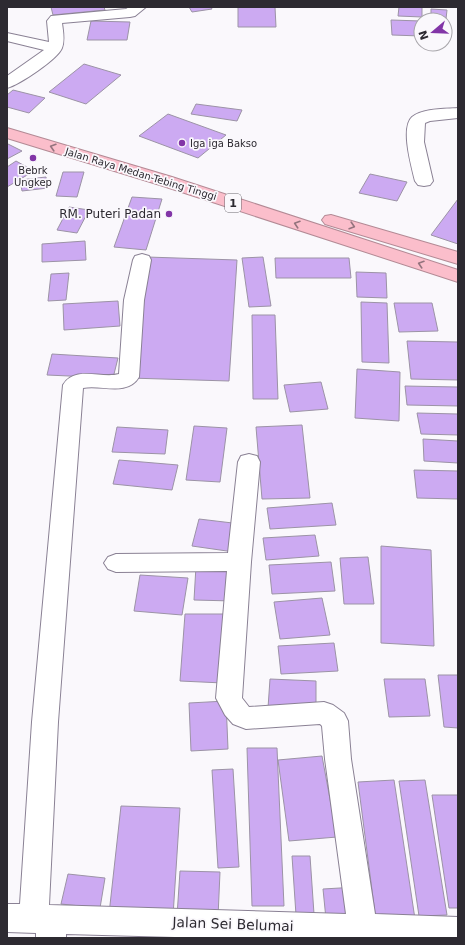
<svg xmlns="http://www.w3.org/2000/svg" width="465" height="945" font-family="'DejaVu Sans',sans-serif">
  <rect width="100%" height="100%" fill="#faf8fc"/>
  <path fill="#ccaaf2" stroke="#9c93a6" d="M51,7H104L105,10L53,15Z
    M189,7H211L212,9L192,12Z
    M238,7H275L276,27H238Z
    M399,7H422V17L398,16Z
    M431,9L447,10L446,19L431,18Z
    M391,20L421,21V36L392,35Z
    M91,21L130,22L127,40H87Z
    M445,22H449L448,36H445Z
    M84,64L121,75L86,104L49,92Z
    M13,90L45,98L29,113L7,107V95Z
    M196,104L242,110L237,121L191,114Z
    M168,114L226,135L198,158L139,136Z
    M8,144L22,151L7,159V145Z
    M16,161L34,171L7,187V167Z
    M63,172H84L77,197L56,196Z
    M370,174L407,182L397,201L359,193Z
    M46,177L48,188L22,191L20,180Z
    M132,197L162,199L146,250L114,247Z
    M458,199V244L431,235Z
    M69,207L89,210L77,233L57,230Z
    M85,241L86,260L42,262V244Z
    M147,257L237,260L229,381L129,378Z
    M263,257L271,306L249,307L242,258Z
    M275,258H349L351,278H276Z
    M356,272L386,273L387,298L357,297Z
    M69,273L66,300L48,301L51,274Z
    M118,301L120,326L64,330L63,304Z
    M361,302L387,303L389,363L362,362Z
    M394,303H432L438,331L399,332Z
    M252,315H275L278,399H253Z
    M407,341L458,342V380L411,379Z
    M52,354L118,358L113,378L47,375Z
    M357,369L400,372L399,421L355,418Z
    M321,382L328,409L290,412L284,385Z
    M405,386L458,387V406L407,405Z
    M417,413L458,414V435L421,434Z
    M302,425L310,498L262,499L256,427Z
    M194,426L227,428L220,482L186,480Z
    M117,427L168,430L165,454L112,452Z
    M423,439L458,441V463L424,461Z
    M119,460L178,465L172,490L113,484Z
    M414,470L458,471V499L417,498Z
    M332,503L336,525L270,529L267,508Z
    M199,519L241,524L234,552L192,546Z
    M315,535L319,556L266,560L263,538Z
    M381,546L431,550L434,646L381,643Z
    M368,557L374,604H344L340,558Z
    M331,562L335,591L272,594L269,565Z
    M196,566H234L233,601L194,600Z
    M140,575L188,578L182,615L134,611Z
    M322,598L330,635L280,639L274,602Z
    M185,614H226L223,683L180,681Z
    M334,643L338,671L281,674L278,646Z
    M438,675H458V728L444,727Z
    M270,679L316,681V710L268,708Z
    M384,679H425L430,716L389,717Z
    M226,701L228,749L191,751L189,703Z
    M247,748H277L284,906H252Z
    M322,756L337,837L289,841L278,760Z
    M233,769L239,867L218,868L212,770Z
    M394,780L415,919L376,921L358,782Z
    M425,780L447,915L419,916L399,781Z
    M432,795H458V908H449Z
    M121,806L180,808L173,916L109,914Z
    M292,856H310L314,914L296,915Z
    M180,871L220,872L218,917L177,916Z
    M68,874L105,878L100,908L61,904Z
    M357,887L361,917L326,919L323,889Z"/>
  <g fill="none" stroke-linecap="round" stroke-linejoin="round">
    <g stroke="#8a8194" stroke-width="2">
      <path id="minor" d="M129,7H146L135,16L130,17L62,23C63,31 65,40 62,48C58,59 19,85 7,88V76L44,50L7,41V33L49,42L47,21L51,16L126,9Z
        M458,108V118L430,121L425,123L424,142L433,181L430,185L424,186L418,185L415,181C412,168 400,128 412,117C423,108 445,109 458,108Z
        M142,254L149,256L151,260L144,300L139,377C127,397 101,384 83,388L58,722L49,905L346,914L325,759L322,726L320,724L246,729L233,724L225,715L216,698L227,571L116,572L108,569L104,563L108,557L116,554L228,553L238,462L241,456L249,454L257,456L260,462L251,562L242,698L249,707L324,702L333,705L344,713L348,721L351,759L375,914L458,917V938H211L66,934V938H36V933L7,932V904H20L32,722L63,385C75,365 101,379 119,374L124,300L133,260L135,256Z"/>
    </g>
    <g stroke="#b38a95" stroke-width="2">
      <path id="highway" d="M7,128L172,177L458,270V282L160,185L7,138Z
        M331,215L458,252V264L325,224L322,220L325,216Z"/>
    </g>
    <use href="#minor" fill="#fff" fill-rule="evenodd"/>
    <use href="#highway" fill="#fbbecb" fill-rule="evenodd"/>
  </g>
  <defs><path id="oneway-chevron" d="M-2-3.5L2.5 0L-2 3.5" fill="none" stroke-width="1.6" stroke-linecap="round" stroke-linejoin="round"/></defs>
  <g stroke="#94747e">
    <use href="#oneway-chevron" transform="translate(53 147) rotate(-163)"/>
    <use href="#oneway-chevron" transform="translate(297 224) rotate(-162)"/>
    <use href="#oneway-chevron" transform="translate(352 226) rotate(17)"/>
    <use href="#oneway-chevron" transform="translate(421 264) rotate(-162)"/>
  </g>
  <g fill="#8235a7" stroke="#faf8fc" stroke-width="1.5">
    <circle cx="182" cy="143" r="4"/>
    <circle cx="33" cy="158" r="4"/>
    <circle cx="169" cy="214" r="4"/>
  </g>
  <g text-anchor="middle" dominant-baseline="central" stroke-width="3.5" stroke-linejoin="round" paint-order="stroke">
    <g font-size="10" fill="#2d2a31" stroke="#faf8fc" text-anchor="start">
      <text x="190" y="143">Iga iga Bakso</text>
      <text x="33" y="170" text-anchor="middle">Bebrk<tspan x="33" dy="12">Ungkep</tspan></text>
    </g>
    <g font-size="10" fill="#2d2a31" stroke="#faf8fc">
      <text transform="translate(141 174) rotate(17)">Jalan Raya Medan-Tebing Tinggi</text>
    </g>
    <rect fill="#faf8fc" stroke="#6a686e" stroke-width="1" x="225" y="194" width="16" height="18" rx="3"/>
    <g font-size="11" font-weight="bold" fill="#2d2a31">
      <text x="233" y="203">1</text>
    </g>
    <g font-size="12" fill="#2d2a31" stroke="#faf8fc" text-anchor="end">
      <text x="161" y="214">RM. Puteri Padan</text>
    </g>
    <g font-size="14" fill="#2d2a31" stroke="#faf8fc">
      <text transform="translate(233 924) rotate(2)">Jalan Sei Belumai</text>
    </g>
  </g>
  <rect width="465" height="945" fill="none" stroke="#2d2a31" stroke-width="16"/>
  <g transform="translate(433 32) rotate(251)"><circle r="19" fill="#faf8fc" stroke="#a8a6ab"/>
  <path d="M0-3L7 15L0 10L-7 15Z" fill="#8235a7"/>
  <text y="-6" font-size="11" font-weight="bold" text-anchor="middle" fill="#2d2a31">N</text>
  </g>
</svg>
